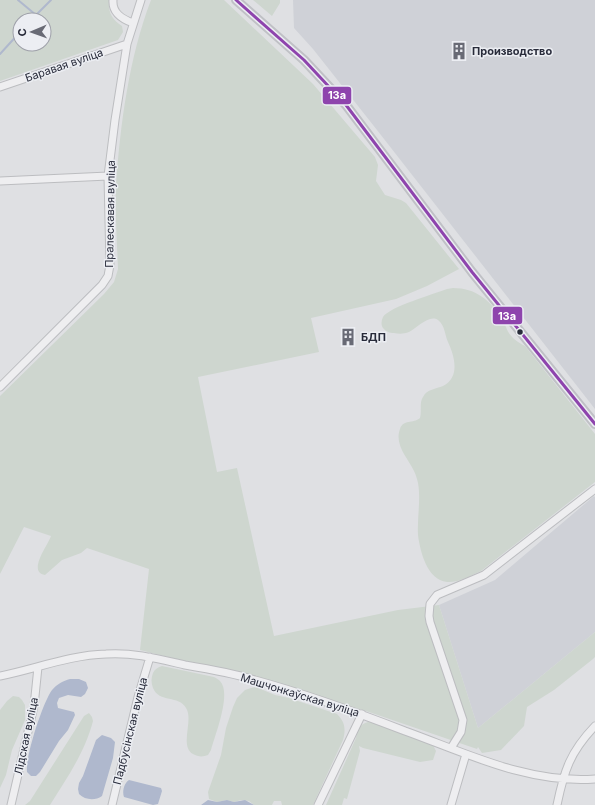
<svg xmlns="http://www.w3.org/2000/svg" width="595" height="805" font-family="Inter,sans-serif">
  <rect width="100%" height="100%" fill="#dfe0e3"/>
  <path fill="#cfd1d7" d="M293,0H595V409L377,130L313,49L294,28Z
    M594,496L595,497V632L478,728L439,605L495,580Z"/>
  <path fill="#ced6cf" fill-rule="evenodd" d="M0,0H109C108,13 112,19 122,26L123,32L118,40L0,81ZM20,20H44V44H20Z
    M151,0H224L313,84L375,157L378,165L376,181L385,195L401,200L406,203L459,269L427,286L396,299L311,318L319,352L198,377L217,472L237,468L274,636L398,610L439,605L478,728L595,632V657L593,659L554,690L527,707L524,726L501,750L482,753L478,747L477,749L369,712L249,677L140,650L149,569L87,548L81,553L62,560L45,575C27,572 48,545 51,536L24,527L0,574V396L104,294L114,282L118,269C117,242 115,213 116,186C120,126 129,57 151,0Z
    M253,0H280V3L272,16Z
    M453,288C476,288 489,300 502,318C504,321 504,324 506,327C509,336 517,342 525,346L595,434V482L481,571C472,575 458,583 447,582C427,580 420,551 418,535C417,518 421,500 418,483C417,479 416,475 414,471C408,458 394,445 400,429C403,419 413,424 420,418C422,411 419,403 423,397C427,389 436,389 443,386C461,377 454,355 448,342C445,336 445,325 438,320C429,314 417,328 409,332C404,334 399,334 394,333C390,333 386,332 383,328C381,325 381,321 383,317C389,307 434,294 447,289Z
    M162,666L214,677C216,678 218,679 220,681C232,693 215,735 211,750L208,755C203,757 198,757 193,754C179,746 194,720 186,708C179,695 159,703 153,688C151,683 151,678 153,673C155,669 158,667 162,666Z
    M256,687L275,695L289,698L337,714C345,722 346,729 343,740L313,805H282L281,801H274L272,805H254L249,801L241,800L234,802L227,800L217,802L209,799L208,792L221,755L226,728L233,707L237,698L245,690L251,688Z
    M13,696L19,697L22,700L25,705V720L12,750L6,775L0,788V710L7,701Z
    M89,713L92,717L93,721C85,752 67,778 50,805H25L30,801L84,716Z
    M368,722L374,723L433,745L436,751L433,760L420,762L363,748L359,746L360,751L347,799L344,798L342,805H326L356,738C357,730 360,724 368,722Z"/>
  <path fill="#afb8cd" d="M70,679H79L86,682L88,688L85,694L81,697L68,695L59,698L57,703L58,708L74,712L75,715L68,730L59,741L40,772L36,776H31L27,772C25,757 43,702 52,690C57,684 63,681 70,679Z
    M102,735L111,738L115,742L113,758L102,796C95,801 85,800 79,794L78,789L79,783L83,776L96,740Z
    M129,780L161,788L162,791L158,804L153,805L124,797C122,792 124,783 129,780Z
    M208,800L217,802L227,800L234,802L245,800L254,805H201Z"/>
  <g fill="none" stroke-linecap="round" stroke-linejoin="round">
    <path stroke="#afb8cd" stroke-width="2" d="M18,0L36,15
      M31,20L51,0
      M0,54L20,32"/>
    <g stroke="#bcbdc0" stroke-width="9">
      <path id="minor" d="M113,0C112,13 122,19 133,23
        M0,87L127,44
        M0,181L108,176
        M0,387L102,285L108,276L110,265L108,176L115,120L127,44L141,0
        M0,676C35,669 70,655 106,654C133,652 159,659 185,665C209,669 232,673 255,680C306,694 356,712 405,731C466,753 528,784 595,779
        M451,748L461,732L463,720L430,622L429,616L430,604L437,595L484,575L595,489
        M11,805L34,706L38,667
        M112,805L138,697L150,657
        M318,805L362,714
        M451,805L466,754
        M557,805C564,771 570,752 595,726"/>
    </g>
    <use href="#minor" stroke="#eeeef0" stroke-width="7"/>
    <path stroke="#c0c1c6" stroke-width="10" d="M236,0L304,60L346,105L472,272L595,424"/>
    <g stroke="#eceef3" stroke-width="6">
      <path id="bus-1" d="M236,0L304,60L346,105L472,272L595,424"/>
    </g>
    <use href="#bus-1" stroke="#8e44ad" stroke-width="3"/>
  </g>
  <defs>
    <g id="building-bare" transform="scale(1.38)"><path d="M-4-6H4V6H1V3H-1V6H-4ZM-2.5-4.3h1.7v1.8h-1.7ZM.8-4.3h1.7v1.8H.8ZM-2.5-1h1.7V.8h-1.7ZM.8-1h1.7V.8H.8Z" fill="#686a75" stroke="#eceef3" stroke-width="2.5" paint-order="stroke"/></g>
  </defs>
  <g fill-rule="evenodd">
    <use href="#building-bare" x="459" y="51"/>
    <use href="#building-bare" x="348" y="337"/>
  </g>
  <circle fill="#282b3a" stroke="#eceef3" stroke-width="1.5" cx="520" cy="332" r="3.5"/>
  <g text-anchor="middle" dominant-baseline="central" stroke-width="3" stroke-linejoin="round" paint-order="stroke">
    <g font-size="11" font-weight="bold" fill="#282b3a" stroke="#eceef3" text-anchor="start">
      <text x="472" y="51">Производство</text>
      <text x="361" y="337">БДП</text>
    </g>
    <g font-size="11" fill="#282b3a" stroke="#eceef3">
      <text transform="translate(64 65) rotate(-19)">Баравая вуліца</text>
      <text transform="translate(110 214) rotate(-89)">Пралескавая вуліца</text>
      <text transform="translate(300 695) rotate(17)">Машчонкаўская вуліца</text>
      <text transform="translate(130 731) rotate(-76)">Падбусінская вуліца</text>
      <text transform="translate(26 736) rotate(-78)">Лідская вуліца</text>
    </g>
  </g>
  <g stroke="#eceef3" stroke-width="1.5">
    <rect x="322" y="86" width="30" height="19" rx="4" fill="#8e44ad"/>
    <rect x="492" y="306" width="31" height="19" rx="4" fill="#8e44ad"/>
  </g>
  <g font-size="11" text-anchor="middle" font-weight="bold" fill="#fff">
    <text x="337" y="99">13а</text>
    <text x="507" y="320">13а</text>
  </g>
  <g transform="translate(32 32) rotate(268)"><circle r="19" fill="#eceef3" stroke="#9ea0a9"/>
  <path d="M0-3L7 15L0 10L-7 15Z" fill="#686a75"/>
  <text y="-6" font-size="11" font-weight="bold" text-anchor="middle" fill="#282b3a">С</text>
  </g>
</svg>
